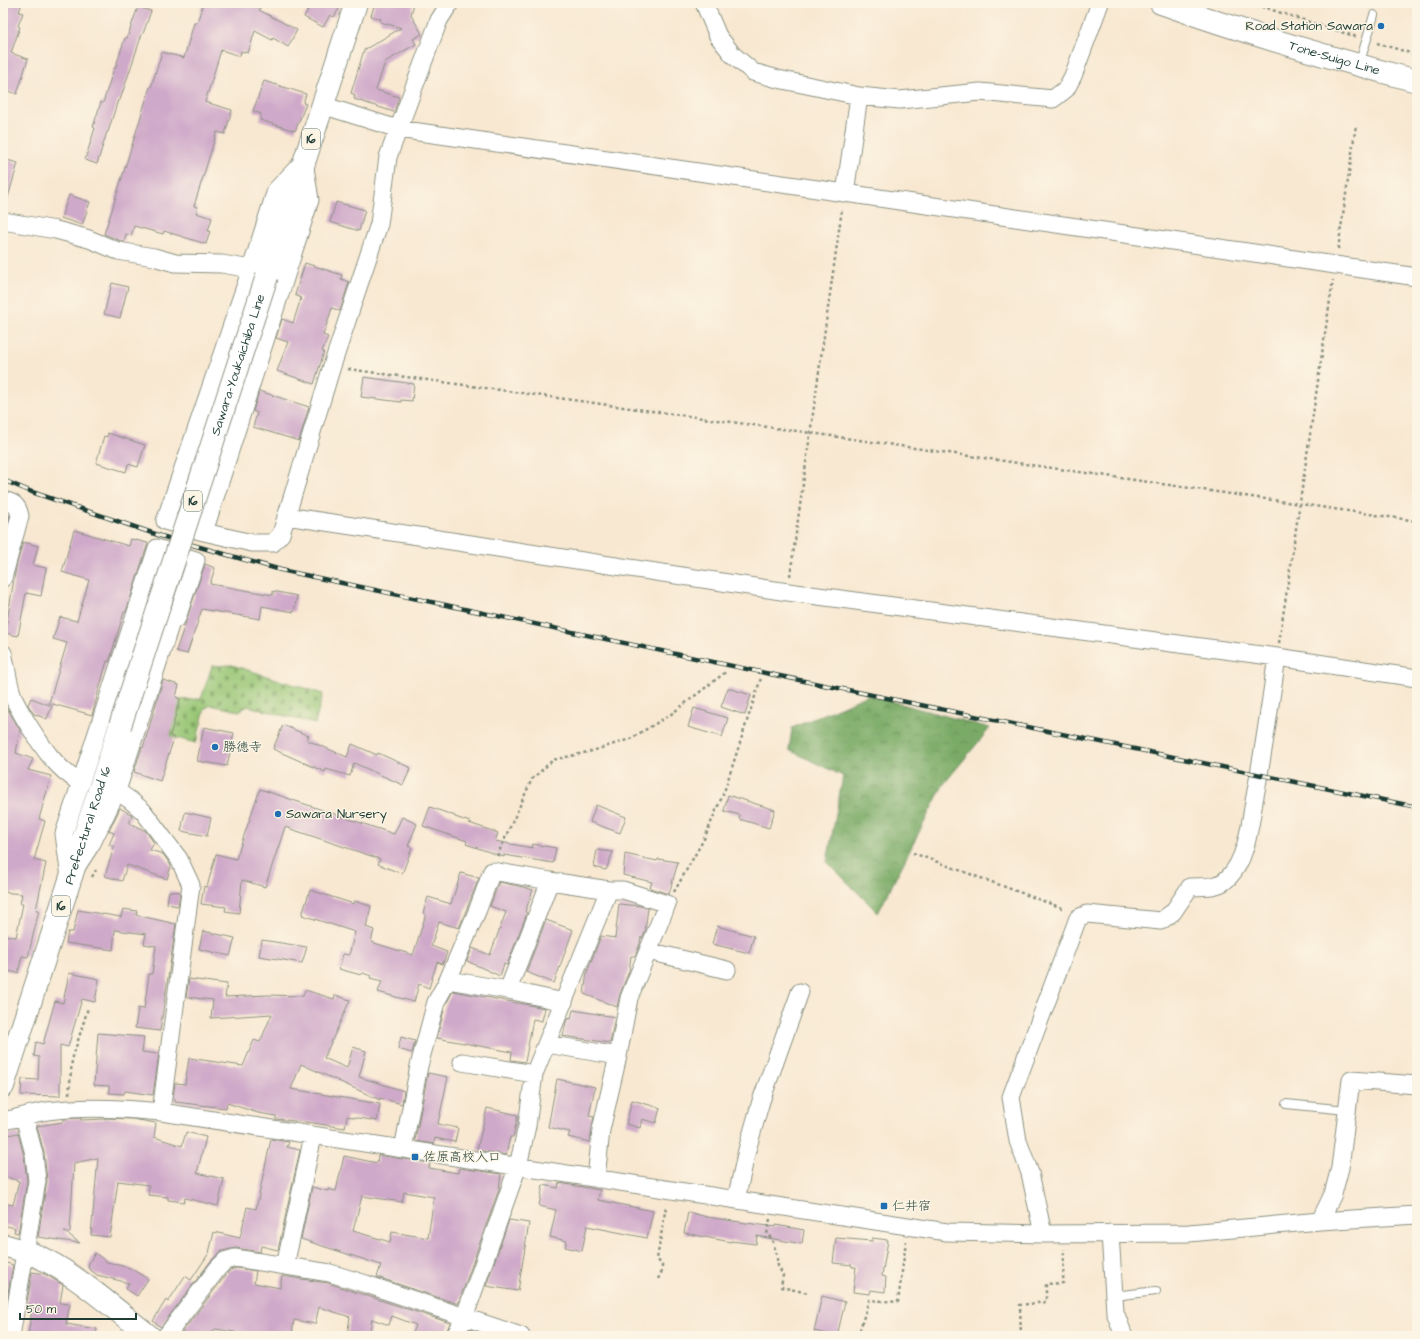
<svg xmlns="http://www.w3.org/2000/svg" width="1420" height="1339" font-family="'Architects Daughter','Klee One',sans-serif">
  <defs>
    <pattern id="forest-crowns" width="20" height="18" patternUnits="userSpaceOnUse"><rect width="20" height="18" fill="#7aab66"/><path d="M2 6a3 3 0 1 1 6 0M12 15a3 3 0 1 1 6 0" fill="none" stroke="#638c55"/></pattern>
    <pattern id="cemetery-stones" width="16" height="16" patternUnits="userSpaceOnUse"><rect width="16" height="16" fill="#98c674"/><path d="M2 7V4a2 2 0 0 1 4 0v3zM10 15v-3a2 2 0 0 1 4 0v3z" fill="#7ba260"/></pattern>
  </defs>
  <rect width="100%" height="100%" fill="#fcf5e5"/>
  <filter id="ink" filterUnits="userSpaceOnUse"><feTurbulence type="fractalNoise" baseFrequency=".025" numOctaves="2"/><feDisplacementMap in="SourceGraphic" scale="8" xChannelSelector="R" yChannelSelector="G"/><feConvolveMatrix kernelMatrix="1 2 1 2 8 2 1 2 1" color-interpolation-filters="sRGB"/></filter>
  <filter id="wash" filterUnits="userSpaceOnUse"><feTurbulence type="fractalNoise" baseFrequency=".012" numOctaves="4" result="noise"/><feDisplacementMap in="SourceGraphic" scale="16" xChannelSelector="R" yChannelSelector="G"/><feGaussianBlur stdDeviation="0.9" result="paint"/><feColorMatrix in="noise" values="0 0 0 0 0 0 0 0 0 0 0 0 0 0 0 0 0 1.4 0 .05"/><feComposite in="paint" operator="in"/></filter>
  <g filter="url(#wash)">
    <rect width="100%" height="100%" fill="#f8e8d1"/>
    <path fill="url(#forest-crowns)" stroke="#4c744d" d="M868,695L990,728L943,785L878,913L827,862L843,776L789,750L792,728Z"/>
    <path fill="url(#cemetery-stones)" stroke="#5c8254" d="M232,665L323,694L315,724L248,706L239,711L211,705L205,708L196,743L169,736L176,700L201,699L212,666Z"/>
    <g id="blocks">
      <path fill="#cfa9c9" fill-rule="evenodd" d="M3,3H22L19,12L23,13L18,26L20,27L11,53L28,59L17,94L3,89Z
        M203,3H263L259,10L297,30L288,47L273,38L272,40L255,31L248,53L241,51L240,56L221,50L205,102L232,110L225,134L217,132L194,206L198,207L196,213L212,218L208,231H210L206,244L164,231L163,234L134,226L131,236L126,234L124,242L121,241L104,234L111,213L150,87H151L162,52L184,58L194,23H197Z
        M308,3H337L336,5L340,7L334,17L330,15L323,27L304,17L311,4Z
        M375,3H414L411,15L422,34L413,39L416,44L385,62L376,90L399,97L394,112L354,99L355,95L351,93L364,50L401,28L380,22L381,19L371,16Z
        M138,7L151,11L143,34H142L120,100H118L108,132H107L97,164L85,160L95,128L93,127L101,102L103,103L114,68L115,69L125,38H127Z
        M264,81L306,94L303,103L306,104L295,131L260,120L261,114L253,111Z
        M3,159L18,163L6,204L3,203Z
        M69,195L90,202L82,225L61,218Z
        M336,202L365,210L359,231L330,222Z
        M305,263L342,275L341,279L349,282L340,311L332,308L323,335L328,337L322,351L324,352L314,384L277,371L288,342L276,338L282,319L293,323L301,298L295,295Z
        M112,283L128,287L120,318L104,314Z
        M364,377L414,384L412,401L401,400V402L361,397Z
        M259,391L309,407L299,441L253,427L257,413L253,411Z
        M108,433L145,445L138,467L128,464L126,472L96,463L104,436L107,437Z
        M3,514L10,516L3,540Z
        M74,530L129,546L131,539L148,543L126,612H124L109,662L107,661L92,715L49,703L67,643L53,639L60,617L77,621L89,580L62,572Z
        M23,542L38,546L33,565L46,568L41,596L26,593L18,636L5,633L16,567Z
        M205,564L215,568L210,584L273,595V591L297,596L294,612L262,606L260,619L202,609L187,654L176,651Z
        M163,680L179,685L176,697L180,699L170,736L174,738L160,781L134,772L142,747L143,748Z
        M728,688L751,695L745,715L721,707Z
        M31,698L52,706L47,719L34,714L28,705Z
        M3,708H7L20,730L16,753L33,759L28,770L51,776L39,819L45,821L34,860L46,863L36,910H39L28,957L22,956L18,973L3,970V935L16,937L23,904H20L22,894L3,892Z
        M694,708L728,718L722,737L688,727Z
        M283,725L309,736L307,740L347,757L352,744L377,755L378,753L411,768L403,785L354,763L350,776L326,769L325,772L273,749Z
        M204,727L234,733L227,766L197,761Z
        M260,789L394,834L402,817L417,824L408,846L412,848L402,874L378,864L380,859L285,827L265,887L242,880L239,913L225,911L226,907L201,904L204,886L207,887L216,854L236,859Z
        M728,795L775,810L769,828L739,819L740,815L724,811Z
        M596,805L626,817L620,833L590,822Z
        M430,807L455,816V817L470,822L469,823L498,833L495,841L532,848L533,844L556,848L553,863L504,855V857L466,844L467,841L423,826Z
        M120,808L132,815L129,823L146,831L154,843L150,850L163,854L170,864L171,866L167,879L127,865L122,881L105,876L114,847L109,845L114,833L109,831Z
        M185,812L211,818L207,836L181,831Z
        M597,850L613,852L606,870L594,867Z
        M625,854L657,861L658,859L678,862L669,894L650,888L652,882L623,875Z
        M461,873L479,878L459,928L439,922L431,946L447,952L443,964L437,962L429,988L419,984L414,1002L378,992L382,981L370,978L371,976L363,973L361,975L339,969L343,954L349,955L355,932L302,915L310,890L354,904V901L371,906L366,927L374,930L371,942L413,955L426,914L423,913L428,897L451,904Z
        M499,882L523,887L533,890L525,912L527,913L507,965L504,964L500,976L467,961L472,948L490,955L506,912L490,906Z
        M169,891L180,892L178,906L167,904Z
        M619,904L640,906L648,908L645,931L643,938L641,937L640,944L635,956H631L629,971L620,994L617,1007L584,994L587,972L601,936L615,938Z
        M123,909L137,911L136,915L176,924L160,1031L135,1028L138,1008L144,1009L149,974H152L156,946L144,944L146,934L115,930L113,950L66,943L68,932H73L78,910L121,917Z
        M546,920L573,930L554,983L526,972Z
        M717,926L754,936L749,953L712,944Z
        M203,931L235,938L230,956L199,949Z
        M262,940L307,947L302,963L259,956Z
        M69,973L99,979L95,1002L82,999L68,1047L60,1045V1096L21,1095L22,1079L38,1080L39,1057L34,1056L36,1042L43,1044L55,1001L63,1003Z
        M189,979L227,984L225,997L268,995L303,996L305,990L334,999L335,995L350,1000L324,1058L347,1068L353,1047L366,1051L359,1077L404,1091L402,1104L380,1098V1100L301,1064L291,1089L380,1104L377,1121L347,1116L345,1128L313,1123L276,1119V1116L258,1113L227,1103L226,1108L175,1102V1098H173L175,1083L185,1084L189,1058L243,1066L254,1040L260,1042L272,1014L211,1018L213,1000L186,997Z
        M453,991L545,1008L542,1021L533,1019L525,1062L511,1060L512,1052L437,1038L445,1006Z
        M573,1010L615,1017L610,1043L563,1036L566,1022L568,1018L571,1019Z
        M98,1033L144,1037L142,1052L159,1054L153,1095L125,1091L124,1094L109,1093V1086L94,1085Z
        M401,1037L415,1041L412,1053L398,1049Z
        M428,1073L448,1077L438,1124L458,1128L455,1142L435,1138L434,1144L415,1141Z
        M557,1079L595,1087L589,1116L594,1117L590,1142L568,1137L570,1132L548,1127Z
        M632,1100L660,1108L656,1123L642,1119L640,1128L626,1124Z
        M487,1108L518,1115L513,1137H510L506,1155L477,1150Z
        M81,1118V1120L105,1119V1118L132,1119L156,1123L154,1137L182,1146L186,1132L206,1137L197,1173L224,1179L218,1206L185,1198L184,1202L168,1200V1197L148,1195L149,1185L118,1181L110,1237L91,1235L98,1158L74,1163L70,1232L64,1231L80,1243L38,1237L47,1180L44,1153L37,1126L63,1122V1119Z
        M18,1133L24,1156L27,1181L18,1233L14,1232L15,1228L3,1225V1203L13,1205L19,1181L3,1176V1136Z
        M271,1139L289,1142L287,1147L300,1150L278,1250L261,1246L260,1252L236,1248L222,1251L218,1254L210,1262L161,1327L153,1321L166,1300L168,1302L185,1276L191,1280L209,1253L214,1232L240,1238L247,1207L256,1209Z
        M378,1155L430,1163L429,1168L458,1173L459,1168L501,1174L499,1189L458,1304L377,1277L381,1265L301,1239L312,1187L328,1191V1189L336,1191L344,1156L377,1163ZM404,1192L434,1197L428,1238L392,1232L390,1242L353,1231L362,1196L402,1202Z
        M559,1183L600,1190L598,1200L653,1211L647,1238L587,1226L582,1251L565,1247L567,1241L550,1237L556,1210L539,1206L543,1185L558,1188Z
        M688,1212L707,1217L746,1223L776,1227V1225L804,1230L802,1244L757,1236L756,1244L731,1241V1242L684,1233Z
        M509,1220L529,1223L518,1291L486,1286Z
        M836,1238L872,1241V1238L888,1240L882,1276L886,1277L885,1292L871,1290L870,1294L853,1292L856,1267H852V1265L833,1263Z
        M95,1253L107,1262L130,1268L148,1279L137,1296L126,1289L129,1283L97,1275L88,1268L89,1263Z
        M3,1262L13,1265L6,1304H3Z
        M236,1268L256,1271L254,1283L280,1288L282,1276L328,1283L450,1323L445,1335L440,1333L439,1336H412L416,1325L392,1316L389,1325L372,1319L369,1336H347L350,1317L319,1307L315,1324L294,1320L292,1335L282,1333L281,1336H234L235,1332L215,1329L210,1336H179L226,1275L230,1270Z
        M32,1272L45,1274L63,1285L60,1303L70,1304L66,1324L97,1329L96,1336H28L32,1310L26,1309Z
        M822,1296L845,1302L837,1336L814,1331Z
        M470,1329L490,1336H466Z"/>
    </g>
  </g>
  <g filter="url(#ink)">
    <use href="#blocks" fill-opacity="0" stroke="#8c9282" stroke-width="1"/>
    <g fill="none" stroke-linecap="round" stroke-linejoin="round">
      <g stroke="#8c9282" stroke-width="10">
        <path id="lane" d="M1359,65L1374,15
          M1286,1104L1347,1110
          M1114,1296L1156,1291"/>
      </g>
      <g stroke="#8c9282" stroke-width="19">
        <path id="street" d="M704,3L718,36L733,55L753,72L778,79L859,96L900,100L980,92L1053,99L1066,89L1073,76L1100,3
          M322,105L398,129L845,193L1417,277
          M845,193L859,96
          M3,221L56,230L89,239L118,251L154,257L175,263L222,264L251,269L276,190L304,161L310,200L204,532
          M251,269L165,521L204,532L252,543H273L281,534L332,366L379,224L388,157L439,20L450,3
          M3,500C13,502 18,505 20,516L3,578
          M286,516L788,592L1277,657L1417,678
          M157,548L196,560L177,618L173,616L117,791L92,843L70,877L64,834Z
          M3,653C7,668 8,685 14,699C17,706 22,714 26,721C41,745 56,769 81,783
          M117,791L130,800L143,811L179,859L191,885L161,1112
          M648,951L727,970
          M508,990L448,980L478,909L492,871L550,881
          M564,1002L508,990L550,881L609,890H623L667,904L629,998L618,1056L601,1130L596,1179
          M547,1044L618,1056
          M462,1062L534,1074
          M3,1119L8,1120C21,1117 34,1113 47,1111C85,1106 123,1108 161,1112L947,1232L1043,1234L1189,1233L1320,1221L1417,1215
          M403,1149L419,1066L436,1002L448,980
          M736,1200L747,1150L761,1101L800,992
          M1320,1221L1333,1194L1340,1168L1351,1080L1417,1085
          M1110,1233L1115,1312L1124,1336
          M1043,1234L1030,1173L1018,1141L1011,1097L1078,918L1087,914L1161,921L1173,912L1190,887C1205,886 1218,889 1229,877C1248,857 1250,822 1255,796C1264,750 1270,704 1277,657
          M285,1266L313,1136
          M11,1336L37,1181L34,1154L24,1116
          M166,1336L218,1268L225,1261L235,1258L330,1273L366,1284L521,1336
          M455,1336L464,1318L518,1166L527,1126L534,1074L609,890"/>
      </g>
      <g stroke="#8c9282" stroke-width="24">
        <g id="primary">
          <path d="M267,276L356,3"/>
          <path id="s1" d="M3,1086L120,726"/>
          <path d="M3,1245C10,1247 17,1249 24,1251C67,1265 113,1308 149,1336"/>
        </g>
      </g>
      <g stroke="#8c9282" stroke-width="24">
        <g id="highway">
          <path id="s2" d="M1161,3C1245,33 1331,58 1417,81"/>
        </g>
      </g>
      <path stroke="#8c9282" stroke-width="2.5" stroke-dasharray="3 3" stroke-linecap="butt" d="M1250,3L1357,37
        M1377,43L1417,55
        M1338,249L1356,125
        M348,369L811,433L1417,521
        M790,576L842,209
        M1279,643L1333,280
        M913,853L1065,909
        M497,856L532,779L553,760L592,751L630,739L670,715L727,671
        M92,877L96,870
        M674,892L704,839L724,792L761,678
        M69,1094L72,1060L88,1008
        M770,1219L767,1234L772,1239L776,1252L778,1266L783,1275L781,1287L808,1293
        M658,1279L662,1271V1265L657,1259L666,1206
        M858,1336L869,1300L898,1302L906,1241
        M1021,1336L1020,1305L1046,1302V1284L1063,1283L1064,1249"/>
      <use href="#lane" stroke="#fff" stroke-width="8"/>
      <use href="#street" stroke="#fff" stroke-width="17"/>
      <use href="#primary" stroke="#fff" stroke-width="22"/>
      <use href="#highway" stroke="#fff" stroke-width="22"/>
      <g stroke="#1f3d34" stroke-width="4.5">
        <path id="rail" d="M3,480L32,492L161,536L281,570L770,674L1417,807"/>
      </g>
      <use href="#rail" stroke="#fcf5e5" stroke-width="3" stroke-dasharray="9" stroke-linecap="butt"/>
      <g stroke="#8c9282" stroke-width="24" stroke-linecap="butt">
        <g id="primary-bridge">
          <path id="s3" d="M120,726L267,276"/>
        </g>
      </g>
      <use href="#primary-bridge" stroke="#fff" stroke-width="22"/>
    </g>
  </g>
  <g fill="#1f6fb2" stroke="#fcf5e5" stroke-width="1.5">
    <circle cx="1381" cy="26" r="4"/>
    <circle cx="215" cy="747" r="4"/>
    <circle cx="278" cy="814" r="4"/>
    <rect x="411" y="1153" width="8" height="8" rx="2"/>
    <rect x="880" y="1202" width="8" height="8" rx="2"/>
  </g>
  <g text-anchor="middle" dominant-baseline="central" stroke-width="3" stroke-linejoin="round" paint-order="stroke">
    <g fill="#fcf5e5" stroke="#617469" stroke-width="1">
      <rect x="302" y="129" width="18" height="20" rx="3"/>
      <rect x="184" y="491" width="18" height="20" rx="3"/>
      <rect x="52" y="896" width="18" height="20" rx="3"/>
    </g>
    <g font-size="12" font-weight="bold" fill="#1f3d34">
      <text x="311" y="139">16</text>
      <text x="193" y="501">16</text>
      <text x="61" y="906">16</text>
    </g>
    <g font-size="13" fill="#1f3d34" stroke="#fcf5e5" text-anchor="start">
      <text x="1373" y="26" text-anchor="end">Road Station Sawara</text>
      <text x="223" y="747">勝徳寺</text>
      <text x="286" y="814">Sawara Nursery</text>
      <text x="423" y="1157">佐原高校入口</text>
      <text x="892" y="1206">仁井宿</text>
    </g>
    <g font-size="13" fill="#1f3d34" stroke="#fcf5e5">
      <text stroke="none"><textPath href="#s2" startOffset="182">Tone-Suigo Line</textPath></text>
      <text stroke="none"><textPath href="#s3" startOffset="380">Sawara-Youkaichiba Line</textPath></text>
      <text stroke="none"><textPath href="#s1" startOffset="274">Prefectural Road 16</textPath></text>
    </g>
  </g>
  <rect width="1420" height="1339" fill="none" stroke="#fcf5e5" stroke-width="16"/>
  <path d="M20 1313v6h116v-6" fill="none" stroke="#1f3d34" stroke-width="2"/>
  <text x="26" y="1313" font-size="12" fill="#1f3d34" stroke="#fcf5e5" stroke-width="3" paint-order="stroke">50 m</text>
</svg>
